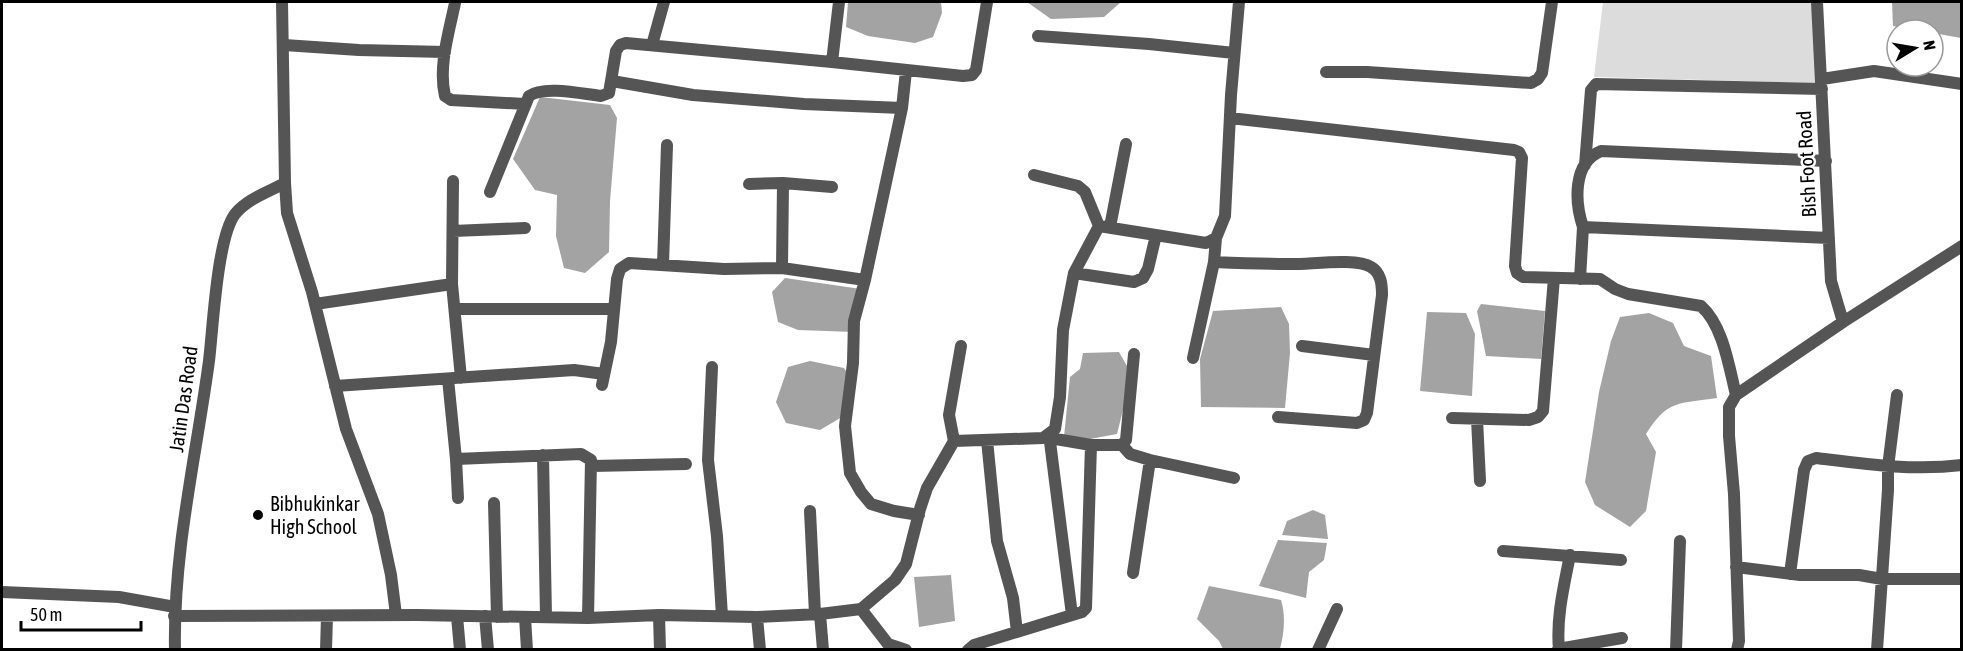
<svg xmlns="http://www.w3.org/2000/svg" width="1963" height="651" font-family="'Asap Condensed',sans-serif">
  <rect width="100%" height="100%" fill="#fff"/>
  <path fill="#dcdcdc" d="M1603,2H1813L1818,83L1594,77Z"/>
  <path fill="#a3a3a3" d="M848,2H941L942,13L933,37L915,43L868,36L846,27Z
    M1027,2H1121L1104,17L1051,19Z
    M1892,2H1961V38L1933,33V30H1915L1893,26Z
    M540,97L610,105L617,118L610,201L609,252L585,273L564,268L556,236L557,195L535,190L513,159Z
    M785,278L861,289L854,332L798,330L778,322L772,292Z
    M1481,304L1545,311L1541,359L1486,356L1477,311Z
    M1281,307L1289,324L1290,353L1285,408L1201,407L1200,359L1213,311Z
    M1427,312L1466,313L1475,334L1472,396L1420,391Z
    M1649,313L1673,323L1684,346L1711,356L1717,398C1679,404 1668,399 1646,434L1656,452L1646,511L1630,527L1595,505L1585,482L1599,392L1611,341L1620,317Z
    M1119,352L1127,366L1126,398L1117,434L1090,439L1064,437L1070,377L1080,369L1083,353Z
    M810,361L844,368L851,379L842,417L820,430L786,423L776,402L788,367Z
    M1313,510L1325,515L1328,539L1282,535L1287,521Z
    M1278,540L1327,543L1324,560L1309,572L1306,598L1259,586Z
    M951,575L955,621L919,627L914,577Z
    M1209,586L1281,600C1286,616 1284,634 1280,649H1223L1219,641L1197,619Z"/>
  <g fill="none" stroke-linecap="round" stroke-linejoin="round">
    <path stroke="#555" stroke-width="12" d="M1817,2L1831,281L1843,322
      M455,3C449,32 438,67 445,96L451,100L525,104
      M1038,36L1149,44L1234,53
      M284,45L359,50L445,52
      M652,45L664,2
      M832,62L839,2
      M906,71L902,108L865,280L854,321L853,363L845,426L850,473L861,492L871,504L894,511L919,515
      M1326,72H1367L1531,83L1538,79L1542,73L1552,2
      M1822,79L1874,71L1962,84
      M612,81L693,95L804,104L902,108
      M1230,118L1514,150L1519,152L1522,158L1515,266L1517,273L1523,277L1600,279L1615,289L1628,294L1701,306C1723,325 1729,367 1736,395
      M1585,165L1591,90L1596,84L1822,89
      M1034,175L1078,186L1085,192L1099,226
      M453,181L452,284L461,378
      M285,183L287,213L312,292L346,429L378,514L391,575L396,615
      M749,184L783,183L832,187
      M490,192L529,96C544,85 583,94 601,96L609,93L616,51L620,45L626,43L832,62L963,76L972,75L976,70L987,2
      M1110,227L1126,144
      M1583,227C1575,203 1572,163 1601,151L1826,161
      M453,231L525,228
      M1214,262C1238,263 1263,264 1288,264C1307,265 1356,257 1371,267C1381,273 1382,284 1382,295L1367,413L1364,420L1357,423L1278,417
      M663,265L667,145
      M782,268L783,183
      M1074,273L1134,282L1143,278L1148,269L1156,235
      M1580,279L1583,227L1829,238
      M315,304L452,284
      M455,309H614
      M1302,346L1374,355
      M1193,358L1214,262L1216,238
      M712,367L708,460L717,536L722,616
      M448,379L456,459L458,498
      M602,385L611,342L617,279L620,269L629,263L724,269L782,268L865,280
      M335,386L574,370L604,374
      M1452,418L1529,420L1538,417L1543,411L1554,278
      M1477,419L1480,481
      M1049,434L1072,615
      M1050,438L1091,445H1122L1126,440L1134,354
      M987,440L997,541L1013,598L1017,632
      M954,441L949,415L961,346
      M1122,445L1130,454L1150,460L1234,478
      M543,455L546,617
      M456,459L581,454L591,460L588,618
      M592,466L686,464
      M494,503L497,617
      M810,511L815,614
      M1503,551L1621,560
      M1736,567L1800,575H1859L1882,579H1962
      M1133,573L1150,460
      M1790,574L1804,470L1808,461L1816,458C1865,464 1912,471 1962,465
      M2,592L119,597L175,607
      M861,609L888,644L906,650
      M820,614L823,650
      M659,615L660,650
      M174,616L417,615L588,618L659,615L757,617L820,614L861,609L895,580L906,564L920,509L927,488L954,441L1043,438L1055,429L1060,397L1063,330L1074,273L1099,226L1206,243L1216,238L1225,216L1231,95L1239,2
      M457,616L460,650
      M485,616L488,650
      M525,617L527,650
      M757,617L760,650
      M1558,649L1622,638
      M326,650L327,616
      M968,650L974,645L1082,612L1086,608L1091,445
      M1318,650L1337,609
      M1559,650C1556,617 1564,586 1570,555
      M1676,650L1680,541
      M1737,650L1739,641L1734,494L1729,436V407L1736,395L1843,322L1962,246
      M1877,650L1888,490V467L1897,395"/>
    <path stroke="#555" stroke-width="12" d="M175,650C173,552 196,457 209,361C213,328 217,238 235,214C247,199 268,192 285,183L282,2"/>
  </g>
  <circle fill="#000" stroke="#fff" stroke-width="2" cx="258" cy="515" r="6"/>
  <g text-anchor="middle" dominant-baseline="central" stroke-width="5" stroke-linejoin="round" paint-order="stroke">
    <g font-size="20" fill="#000" stroke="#fff">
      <text transform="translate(1806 164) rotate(-93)">Bish Foot Road</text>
      <text transform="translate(183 399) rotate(-82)">Jatin Das Road</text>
    </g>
    <g font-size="20" fill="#000" stroke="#fff" text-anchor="start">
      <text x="270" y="503">Bibhukinkar<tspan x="270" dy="23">High School</tspan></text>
    </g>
  </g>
  <rect width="1963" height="651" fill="none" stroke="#000000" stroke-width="6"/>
  <g transform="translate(1915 48) rotate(79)"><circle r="28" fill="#ffffff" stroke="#999999" stroke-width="1.5"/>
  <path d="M0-4.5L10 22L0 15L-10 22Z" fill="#000000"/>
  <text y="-9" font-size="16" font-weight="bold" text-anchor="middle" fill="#000000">N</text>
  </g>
  <path d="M21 621v9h120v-9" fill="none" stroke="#000000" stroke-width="3"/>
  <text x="30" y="621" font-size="18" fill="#000000" stroke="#ffffff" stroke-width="4.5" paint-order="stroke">50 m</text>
</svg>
